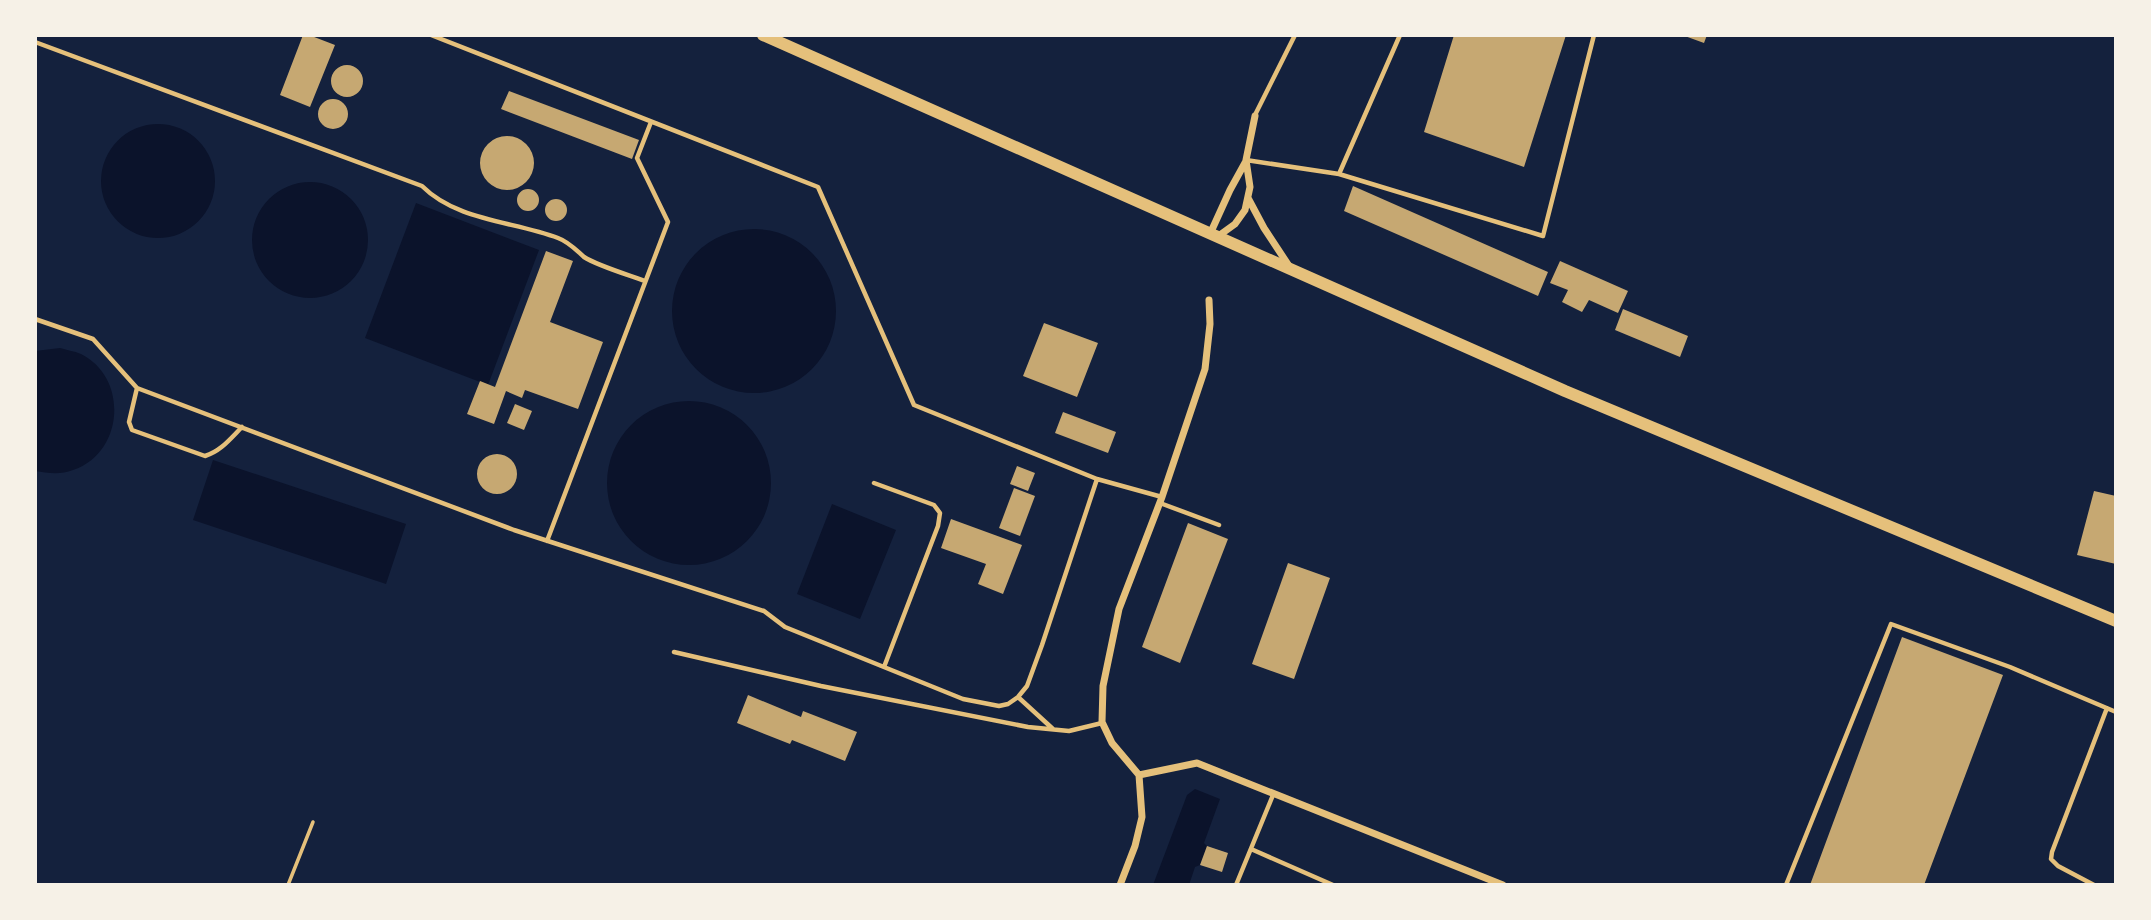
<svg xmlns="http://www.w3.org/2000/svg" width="2151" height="920" font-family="Cabin,sans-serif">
  <rect width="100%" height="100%" fill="#14213d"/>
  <path fill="#0b132b" d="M101 181a57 57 0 1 1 114 0a57 57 0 1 1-114 0Z
    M252 240a58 58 0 1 1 116 0a58 58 0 1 1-116 0Z
    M416,203L539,250L488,385L365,338Z
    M672 311a82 82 0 1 1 164 0a82 82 0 1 1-164 0Z
    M60,348C66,350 74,351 81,354C129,378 124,453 73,470C60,475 48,473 35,471V351Z
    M607 483a82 82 0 1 1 164 0a82 82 0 1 1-164 0Z
    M213,460L406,524L386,584L193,520Z
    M832,504L896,530L860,619L797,594Z
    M1195,789L1220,799L1204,843L1207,846L1200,865L1195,867L1189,885H1153L1187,795Z"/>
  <path fill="#c6a872" d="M303,35H309L335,45L310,107L280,95Z
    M1454,35H1566L1524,167L1424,132Z
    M1682,35H1707L1704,43Z
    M331 81a16 16 0 1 1 32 0a16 16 0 1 1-32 0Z
    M509,91L639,140L632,159L501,109Z
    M318 114a15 15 0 1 1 30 0a15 15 0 1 1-30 0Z
    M480 163a27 27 0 1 1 54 0a27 27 0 1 1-54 0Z
    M1353,186L1548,272L1538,296L1344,211Z
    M517 200a11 11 0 1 1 22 0a11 11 0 1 1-22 0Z
    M545 210a11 11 0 1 1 22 0a11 11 0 1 1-22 0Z
    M546,251L573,261L550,322L603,342L578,409L525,390L522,398L506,391L494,424L467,414L480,381L495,387Z
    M1560,261L1628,291L1618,313L1589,300L1582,312L1562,302L1568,290L1550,283Z
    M1623,309L1688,336L1680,357L1615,330Z
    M1044,323L1098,343L1077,397L1023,376Z
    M515,404L532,411L524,430L507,423Z
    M1063,412L1116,432L1108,453L1055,433Z
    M477 474a20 20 0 1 1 40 0a20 20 0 1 1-40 0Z
    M1017,466L1035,473L1028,491L1010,484Z
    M1014,488L1035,496L1020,536L999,528Z
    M2094,491L2116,496V564L2077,555Z
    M951,519L1022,545L1003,594L978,584L986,564L941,548Z
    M1188,523L1228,539L1180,663L1142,647Z
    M1288,563L1330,578L1294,679L1252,664Z
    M1902,637L2003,675L1924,885H1810Z
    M748,695L801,717L803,711L857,732L845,761L792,740L790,744L737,723Z
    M1207,846L1228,853L1222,872L1200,865Z"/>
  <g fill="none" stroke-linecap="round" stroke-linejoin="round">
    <path stroke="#e5c07b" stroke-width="3.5" d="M288,885L313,822"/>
    <path stroke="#e5c07b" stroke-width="4.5" d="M431,35L818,187L914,405L1097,479L1162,497
      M35,42L422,186C457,221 513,221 558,238C569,242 576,250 584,257C598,266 629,275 645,281
      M1255,115L1295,35
      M1246,160L1339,174L1543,236L1594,35
      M1339,174L1400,35
      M35,319L93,339L137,388L514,530L764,611L785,627L963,699L999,706L1008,704L1018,697L1027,686L1042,645L1097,479
      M137,388L129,422L132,430L205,456C221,451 230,439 242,427
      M874,483L934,505L940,513L938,526L884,667
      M1160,503L1219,525
      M547,541L668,222L637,158L651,122
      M674,652L821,686L1028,727L1069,731L1102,723
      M1018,697L1053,729
      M1251,849L1333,885
      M1236,885L1273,795
      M1786,885L1891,624L2010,667L2116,712
      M2094,885L2058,866L2051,859L2052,852L2107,708"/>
    <path stroke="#e5c07b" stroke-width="7" d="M1248,198L1264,228L1289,266
      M1210,234L1230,190L1246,161
      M1217,237L1235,224L1245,210L1250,187L1246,160L1255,116
      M1139,775L1197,763L1503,885
      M1120,885L1135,846L1142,817L1139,775L1112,743L1102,722L1103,686L1119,609L1162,497L1205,369L1210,324L1209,300"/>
    <path stroke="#e5c07b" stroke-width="12" d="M763,35L1565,391L2116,621"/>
  </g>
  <rect width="2151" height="920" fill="none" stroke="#f6f1e7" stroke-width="74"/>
</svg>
